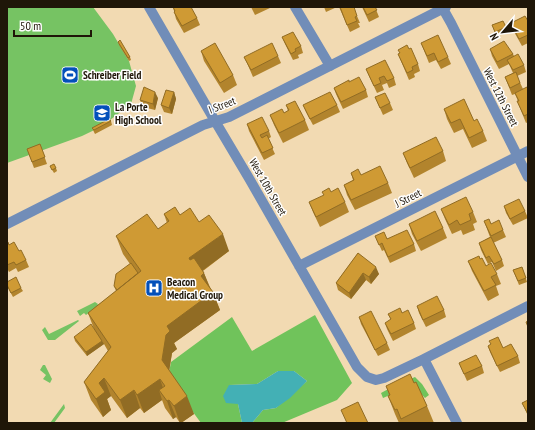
<svg xmlns="http://www.w3.org/2000/svg" width="535" height="430" font-family="'PT Sans Narrow',sans-serif">
  <rect width="100%" height="100%" fill="#f2dab2"/>
  <path fill="#76c363" d="M7,7H93L113,34L129,61L136,86L131,104L110,120L111,122L82,136L7,163Z
    M95,302L98,304L97,306L86,315L84,313L80,316L77,311Z
    M78,320L79,321L55,340H48L42,330L45,327L49,334Z
    M43,365H45L52,379L50,383L43,379L46,375L40,370Z
    M64,404L65,408L54,423H50Z"/>
  <path fill="#70c35b" d="M315,315L352,383L337,400L282,423H252L263,410L276,408L307,381L294,371H278L257,384L229,385L238,404L242,423H201L168,378L171,362L232,317L252,351Z
    M415,377L422,384L429,395L425,398L413,385L383,398L381,393L392,387Z"/>
  <path fill="#43b0b5" d="M278,371H294L307,381L290,398L276,408L263,410L252,423H242L238,404L226,403L223,396L229,385L257,384Z"/>
  <g fill="none" stroke-linecap="round" stroke-linejoin="round">
    <path stroke="#718db8" stroke-width="10" d="M295,7L330,66
      M442,7L451,23L528,177
      M215,121L250,180L357,367L367,377L376,380L384,378L424,359L528,306
      M299,266L528,151
      M424,359L457,423"/>
    <path stroke="#718db8" stroke-width="10" d="M149,7L215,121
      M7,224L203,125L229,117L446,7"/>
  </g>
  <path fill="#b2842d" d="M173,7L197,18L200,25L184,33L176,19Z
    M251,7H269L270,8L255,15Z
    M324,7H337L326,12Z
    M339,7L357,16L360,23H358L360,27L350,32Z
    M362,7H375L379,17L369,22Z
    M503,21L507,31L496,35L492,25Z
    M528,21V43L522,46L513,30L511,23Z
    M282,37L301,46L303,53L298,55L299,58L293,60L285,44Z
    M118,42L130,57L131,60L129,61L119,45Z
    M421,43L448,57L451,64L441,69L436,60L429,63Z
    M490,49L513,54L514,56L524,65L526,72L517,76L523,89H528V122L526,123L520,108L517,101H518L515,94L512,95L505,77L513,73L509,64L499,69L492,56Z
    M201,51L233,75L237,85L224,93L204,61Z
    M398,54L418,64L420,71L414,74L415,77L409,80Z
    M278,56L281,63L253,77L247,63L244,57Z
    M366,69L394,78L396,85L389,88L387,83L382,85L384,90L377,93L369,76Z
    M349,82L366,90L368,97L343,109L336,94L334,88Z
    M174,92L176,99L172,114L164,112L161,105Z
    M375,97L390,103L393,110L383,115Z
    M158,98L155,110L143,107L140,100Z
    M286,105L305,120L309,130L283,143L274,125L270,115L284,113L288,111Z
    M303,105H337L340,112L313,125L306,112Z
    M444,109L483,131L487,141L472,148L463,129L454,133L447,119Z
    M111,121L112,125L95,134L92,128Z
    M247,124L269,131L271,137L268,139L275,154L264,160L249,131Z
    M40,144L47,164L34,168L27,149Z
    M443,151L446,161L414,178L407,163L403,153Z
    M50,166L56,168L57,171L54,173Z
    M351,173L388,183L392,193L355,210L347,195L344,185L353,180Z
    M309,202H345L349,212L320,227L313,212Z
    M504,206L525,211L528,218L513,225L506,213Z
    M441,209L473,212L477,222L473,224L475,230L463,235L461,230L452,234L445,219Z
    M164,214L180,215L199,222L229,251L203,271L220,310L174,343L177,349L172,353L169,371L194,414L181,423H180L176,417L173,419L165,408L162,400L144,413L140,408L127,418L111,396L107,399L111,410L103,417L91,400L84,382L108,351L104,344L87,356L75,341L74,337L94,329L88,313L116,291L114,286L130,264L123,254L116,236L158,229L167,223Z
    M484,221L503,230L506,237L493,243L502,260L504,266L496,271L492,262L488,264L481,250L479,243L490,237Z
    M409,224L443,228L447,238L421,251L412,234Z
    M375,236L414,244L416,251L390,263L384,250L382,251Z
    M7,242L9,245L19,251L26,260L29,267L18,272L16,268L9,272L8,270H7Z
    M358,253L379,274L371,284L366,280L351,299L338,290L336,283Z
    M480,259L486,266L497,274L501,284L496,286L499,295L488,301L472,271L468,261Z
    M522,267L527,282L519,285L513,270Z
    M7,282L21,288L23,291L13,297L7,286Z
    M417,306L444,310L446,317L426,327L419,313Z
    M402,313L414,323L416,329L393,341L387,329L385,323L391,320L388,314Z
    M359,317L387,343L390,350L378,356L361,324Z
    M488,346L503,348L518,356L520,363L500,372L490,352Z
    M459,363L482,366L484,373L467,381Z
    M414,383L427,406L434,423H399L395,414L388,396L389,395L386,386Z
    M528,400V416L522,403Z"/>
  <path fill="#916c24" d="M155,92L158,98L155,110L153,104Z
    M174,92L176,99L172,114L169,108Z
    M223,234L229,251L195,276L189,258Z
    M376,267L379,274L371,284L369,277Z
    M204,273L211,291L201,276Z
    M363,273L366,280L351,299L349,293Z
    M213,292L220,310L174,343L177,349L172,353L168,378L162,360L167,326Z
    M102,341L104,344L87,356L86,352Z
    M104,378L111,396L107,399L111,410L103,417L96,399L99,383Z
    M160,379L166,397L159,390L162,400L144,413L137,395Z
    M134,390L140,408L127,418L120,400Z
    M187,396L194,414L181,423H180L174,406Z
    M169,400L176,417L173,419L167,401Z"/>
  <path fill="#cf9a34" stroke="#916c24" d="M173,7H191L197,18L182,26L174,12L175,11Z
    M340,7H354L357,16L355,17L357,21L347,25Z
    M363,7H375L377,10L367,15Z
    M525,16L528,21V35L519,39L511,23Z
    M503,21L506,27L495,32L492,25Z
    M293,32L301,46L295,49L296,51L291,54L282,37Z
    M438,35L448,57L438,62L434,53L427,56L421,43Z
    M120,40L130,57L128,58L118,42Z
    M504,41L513,54L497,62L490,49Z
    M215,43L233,75L220,83L201,51Z
    M272,43L278,56L251,70L244,57Z
    M407,45L409,49L411,48L418,64L412,67L413,70L407,73L398,54L400,53L398,50Z
    M518,54L524,65L513,70L507,60Z
    M385,60L394,78L387,81L384,76L379,78L381,83L374,86L366,69Z
    M516,72L520,83L510,88L505,77Z
    M359,77L366,90L341,102L334,88L349,80V82Z
    M144,87L155,92L153,104L140,100Z
    M527,87L528,89V114L524,116L517,101H519L515,93Z
    M166,90L174,92L169,108L161,105Z
    M330,92L337,105L310,119L303,105Z
    M385,93L390,103L380,108L375,97Z
    M464,99L474,121L477,119L483,131L469,138L460,119L451,123L444,109Z
    M295,101L305,120L279,133L270,115L282,109L284,113L289,110L286,105Z
    M262,117L269,131L260,135L262,138L267,135L273,148L262,153L247,124Z
    M109,119L111,121L94,130L92,128Z
    M436,137L443,151L410,168L403,153Z
    M40,144L45,157L32,162L27,149Z
    M54,164L56,168L52,170L50,166Z
    M380,166L388,183L351,200L344,185L354,180L351,173L358,169L361,175Z
    M329,188L331,192L338,188L345,202L316,217L309,202L324,195L322,192Z
    M466,197L473,212L469,214L471,220L460,225L457,220L449,225L441,209Z
    M519,199L525,211L510,219L504,206Z
    M175,207L180,215L190,208L199,222L209,215L223,234L189,258L190,260L194,258L204,273L201,276L213,292L167,326L170,331L166,335L162,360L187,396L174,406L169,400L167,401L159,390L165,386L160,379L137,395L134,390L120,400L104,378L99,383L105,392L96,399L84,382L111,347L88,313L141,271L116,236L147,214L158,229L169,221L164,214Z
    M435,211L443,228L417,241L409,224Z
    M489,219L491,224L499,220L503,230L491,236L484,221Z
    M407,230L414,244L388,257L382,243L379,245L375,236L384,232L387,239Z
    M491,237L502,260L494,264L489,256L486,258L479,243Z
    M7,242H8L9,245L14,242L19,251L21,250L26,260L16,265L14,262L7,265Z
    M358,253L376,267L369,277L363,273L349,293L336,283Z
    M479,256L480,259L482,258L486,266L491,263L497,274L491,277L496,285L484,291L468,261Z
    M131,263L138,273L117,290L114,286L116,274Z
    M522,267L526,278L518,281L513,270Z
    M16,277L21,288L11,293L7,285V282Z
    M437,296L444,310L423,320L417,306Z
    M400,308L402,313L408,310L414,323L391,334L385,323L391,319L388,314Z
    M371,311L387,343L375,350L359,317Z
    M528,321V327L526,322Z
    M91,324L102,341L86,352L74,337Z
    M498,337L503,348L511,344L518,356L497,366L488,346L491,344L489,341Z
    M476,355L482,366L464,374L459,363Z
    M410,374L414,383L416,382L427,406L401,419L397,409L395,410L388,396L390,395L386,386Z
    M528,400V414L522,403Z
    M358,402L368,423H347L341,410Z"/>
  <defs>
    <g id="stadium-square" transform="scale(0.9)"><rect x="-9" y="-9" width="18" height="18" rx="4" fill="#0350ba" stroke="#fefefe"/><path d="M0-5a6.5 5 0 1 0 0 10a6.5 5 0 1 0 0-10ZM-3.5-1.8h7v3.6h-7Z" fill="#fff"/></g>
    <g id="school-square" transform="scale(0.9)"><rect x="-9" y="-9" width="18" height="18" rx="4" fill="#0350ba" stroke="#fefefe"/><path d="M0-5L7-2L0 1L-7-2ZM-4 1L0 2.5L4 1V4Q0 6-4 4Z" fill="#fff"/></g>
    <g id="hospital-square" transform="scale(0.9)"><rect x="-9" y="-9" width="18" height="18" rx="4" fill="#0350ba" stroke="#fefefe"/><path d="M-5-5h3v3.5h4V-5h3V5h-3V1.5h-4V5h-3Z" fill="#fff"/></g>
  </defs>
  <g fill-rule="evenodd">
    <use href="#stadium-square" x="70" y="75"/>
    <use href="#school-square" x="102" y="113"/>
    <use href="#hospital-square" x="154" y="288"/>
  </g>
  <g text-anchor="middle" dominant-baseline="central" stroke-width="3" stroke-linejoin="round" paint-order="stroke">
    <g font-size="11" font-weight="bold" fill="#1f1608" stroke="#fefefe" text-anchor="start">
      <text x="83" y="75">Schreiber Field</text>
      <text x="115" y="107">La Porte<tspan x="115" dy="13">High School</tspan></text>
      <text x="167" y="282">Beacon<tspan x="167" dy="13">Medical Group</tspan></text>
    </g>
    <g font-size="11" fill="#1f1608" stroke="#fefefe">
      <text transform="translate(501 97) rotate(63)">West 12th Street</text>
      <text transform="translate(222 105) rotate(-21)">I Street</text>
      <text transform="translate(268 187) rotate(60)">West 10th Street</text>
      <text transform="translate(408 198) rotate(-27)">J Street</text>
    </g>
  </g>
  <rect width="535" height="430" fill="none" stroke="#1f1608" stroke-width="16"/>
  <g transform="translate(503 32) rotate(242)" stroke="#fefefe" stroke-width="3" paint-order="stroke">
  <path d="M0-3L7 15L0 10L-7 15Z" fill="#1f1608"/>
  <text y="-6" font-size="11" font-weight="bold" text-anchor="middle" fill="#1f1608">N</text>
  </g>
  <path d="M14 30v6h77v-6" fill="none" stroke="#1f1608" stroke-width="2"/>
  <text x="20" y="30" font-size="12" fill="#1f1608" stroke="#fefefe" stroke-width="3" paint-order="stroke">50 m</text>
</svg>
